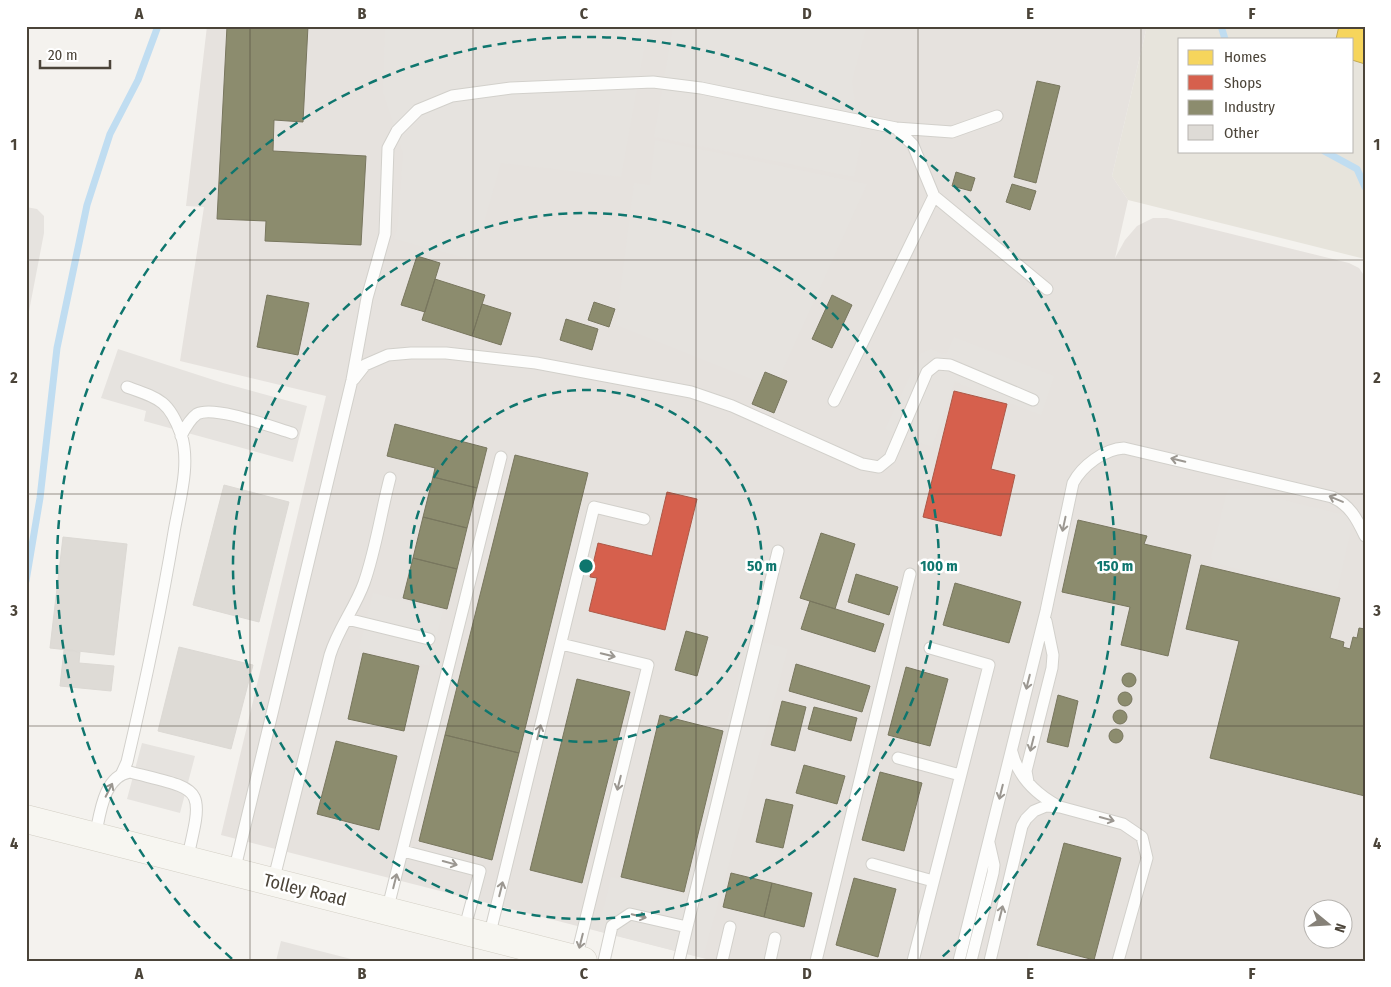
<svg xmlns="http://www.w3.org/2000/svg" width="1391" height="987" font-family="'Fira Sans Condensed',sans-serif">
  <rect width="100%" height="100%" fill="#f4f2ee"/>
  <path fill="#e7e4dc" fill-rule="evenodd" d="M1147,26H1365V259L1128,200L1112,176ZM1180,39H1352V151H1180Z"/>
  <path fill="#e6e2de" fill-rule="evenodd" d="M207,26H1147L1112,176L1128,200L1115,258L1125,240L1137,226L1153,218H1167L1349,263L1359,268L1365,277V961H714L221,835L326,396L180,361L204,207L186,206ZM1314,910H1344V940H1314Z"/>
  <path fill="#e6e3df" d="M385,26L648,27L621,177L501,163L473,260L394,239L398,224L403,153L383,92Z
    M673,26H852L866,29L852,81L861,142L854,177L654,137Z
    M655,140L867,184L779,378L761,383L616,325L634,183L650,185Z
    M26,207L37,209L44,216V233L26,327Z
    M954,337L1054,376L1041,415L955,382L932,447L885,429L920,354L931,349L942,354L947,353Z
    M118,349L223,383L307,406L293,462L144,421L146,411L101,398Z
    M1234,488L1345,515L1350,519L1352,525L1338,587L1335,590L1330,592L1214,563L1211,557L1226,495L1228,490Z
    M373,593L443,611L429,666L359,649Z
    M748,638L788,649L703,958L598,931L611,877L711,902L684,892Z
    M142,743L195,756L180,813L127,799Z
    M281,941L351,959L276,961Z
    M1031,944L1094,960V961H1027Z"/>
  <path fill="#f6d55c" stroke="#c3aa52" d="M1339,26H1365V64L1352,60V39H1336Z"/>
  <path fill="#d6604d" stroke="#ac5847" d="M954,391L1007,404L991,469L1015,475L1001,536L923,517Z
    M667,492L697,499L665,630L589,611L597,578L590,577L598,543L652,556Z"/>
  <path fill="#8c8c6e" stroke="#78765e" d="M227,26H308L303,122L274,120L273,151L366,156L361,245L265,241L266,221L217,219Z
    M1037,81L1060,86L1036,183L1014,177Z
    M956,172L975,178L971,191L952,186Z
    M1012,184L1036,191L1030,210L1006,202Z
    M417,256L440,263L425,312L401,305Z
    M435,279L485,295L472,336L422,320Z
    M267,295L309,303L298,355L257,347Z
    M832,295L852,305L832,348L812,339Z
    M594,302L615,309L609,327L588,320Z
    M482,304L511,313L501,345L472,336Z
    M566,319L598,329L592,350L560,340Z
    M765,372L787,381L774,413L752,404Z
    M395,424L487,448L477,488L433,477L435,468L387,456Z
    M515,455L588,473L519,753L445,735Z
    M433,477L477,488L467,528L423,517Z
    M423,517L467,528L457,569L413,558Z
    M1078,520L1147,536L1144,544L1191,555L1168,656L1121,645L1130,607L1062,592Z
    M821,533L855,544L835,609L800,598Z
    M413,558L457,569L447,609L403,598Z
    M1201,565L1340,598L1330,638L1344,642L1343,647L1350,649L1353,637L1357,638L1359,628L1365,629V796L1210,758L1239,641L1186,629Z
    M856,574L898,587L889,615L848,602Z
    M955,583L1021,602L1009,643L943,625Z
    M810,601L884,624L875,652L801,629Z
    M686,631L708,637L697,676L675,670Z
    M363,653L419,666L404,731L348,719Z
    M796,664L870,686L862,712L789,691Z
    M906,667L948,679L930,746L888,735Z
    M1122 680a7 7 0 1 1 14 0a7 7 0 1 1-14 0Z
    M577,679L630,692L582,883L530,870Z
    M1118 699a7 7 0 1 1 14 0a7 7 0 1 1-14 0Z
    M1058,695L1078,701L1068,747L1047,742Z
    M782,701L806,707L795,751L771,745Z
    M814,707L857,718L851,741L808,729Z
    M1113 717a7 7 0 1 1 14 0a7 7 0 1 1-14 0Z
    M660,715L723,731L684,892L621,877Z
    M1109 736a7 7 0 1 1 14 0a7 7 0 1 1-14 0Z
    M445,735L519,753L492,860L419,841Z
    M336,741L397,756L379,830L317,814Z
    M804,765L845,776L837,804L796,793Z
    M880,772L922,783L904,851L862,840Z
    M766,799L793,805L783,848L756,842Z
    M1064,843L1121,858L1094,960L1037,945Z
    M731,873L772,883L764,917L723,907Z
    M854,878L896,889L878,957L836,945Z
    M772,883L812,893L804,927L764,917Z"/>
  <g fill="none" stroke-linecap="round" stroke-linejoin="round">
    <path stroke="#c0ddf1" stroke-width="7" d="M1221,26L1225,39
      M1324,151L1357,169L1365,187
      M26,581L40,498L57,348L87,205L110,134L138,80L158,26"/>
  </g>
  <path fill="#dedbd6" stroke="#dcd9d4" d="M224,485L289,502L259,622L193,605Z
    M63,537L127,544L114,655L50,648Z
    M179,647L253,665L231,749L158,731Z
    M64,650L80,652L79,663L114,666L111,691L60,686Z"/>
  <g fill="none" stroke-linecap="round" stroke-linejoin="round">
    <g stroke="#d2d0cb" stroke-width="13">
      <path id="lane" d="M934,196L1047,289
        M354,379L365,365L388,355L411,353H446L536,363L691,392L732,406L862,464L879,467L890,458L927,372L937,364L950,365L1033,400
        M834,401L934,196L913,145L896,128
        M181,436C185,428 190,419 197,414C214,405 272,427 292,433
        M347,619L429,639
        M561,644L648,665L576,959
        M1012,752C1018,776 1036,794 1058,806
        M898,758L960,775
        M122,773L127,762C145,685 161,610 174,532C179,502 191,464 181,434C169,400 158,398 127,387
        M1028,782L1026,771L1052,668L1053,655L1046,621
        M95,837C100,815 103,776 130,772C203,791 205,784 187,860
        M403,851L480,871L464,931
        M872,864L933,881
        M234,872L352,380L367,298L385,234L388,148L397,131L418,110L452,96L511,88L653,82L701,88L896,128L952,132L997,116
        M273,882L330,655C338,629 355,608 364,583C376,549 381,512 390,478
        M387,911L501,457
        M687,927L778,551
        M489,937L594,507L644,519
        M604,961L612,926L630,914L687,927L679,961
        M722,961L730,927
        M770,961L775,938
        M816,961L910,574
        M913,961L989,665L930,648
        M959,961L1046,611L1073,483C1082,466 1104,449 1124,448L1332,497C1350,505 1357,519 1365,536
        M971,961L993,873L994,865L989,843
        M990,961L1022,826L1026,819L1034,811L1046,806L1060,807L1123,824L1142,837L1147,858L1118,961"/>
    </g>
    <g stroke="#d3cfc5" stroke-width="29">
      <path id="secondary" d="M26,819L583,961"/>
    </g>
    <use href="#lane" stroke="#fdfdfc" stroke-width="11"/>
    <use href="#secondary" stroke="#f7f6f1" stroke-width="28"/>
  </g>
  <defs><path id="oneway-shaft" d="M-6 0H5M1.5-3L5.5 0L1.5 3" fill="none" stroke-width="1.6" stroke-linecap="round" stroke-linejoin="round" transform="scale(1.25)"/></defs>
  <g stroke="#9b9791">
    <use href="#oneway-shaft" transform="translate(1178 460) rotate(-167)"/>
    <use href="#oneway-shaft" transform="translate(1336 499) rotate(-157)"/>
    <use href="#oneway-shaft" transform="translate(1064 524) rotate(102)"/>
    <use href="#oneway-shaft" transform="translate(608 655) rotate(14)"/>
    <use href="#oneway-shaft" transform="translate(1028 682) rotate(104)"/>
    <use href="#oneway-shaft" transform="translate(539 732) rotate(-76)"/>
    <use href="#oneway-shaft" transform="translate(1032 744) rotate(104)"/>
    <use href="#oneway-shaft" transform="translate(619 783) rotate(104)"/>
    <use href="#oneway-shaft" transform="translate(109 790) rotate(-63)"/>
    <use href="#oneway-shaft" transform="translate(1001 792) rotate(104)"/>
    <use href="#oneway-shaft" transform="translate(1107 819) rotate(15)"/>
    <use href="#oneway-shaft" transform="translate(450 863) rotate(15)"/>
    <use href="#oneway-shaft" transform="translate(395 881) rotate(-76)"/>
    <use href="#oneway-shaft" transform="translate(501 889) rotate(-76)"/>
    <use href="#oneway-shaft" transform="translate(1001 913) rotate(-76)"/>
    <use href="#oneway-shaft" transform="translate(639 916) rotate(13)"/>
    <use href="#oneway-shaft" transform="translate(581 941) rotate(104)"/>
  </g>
  <path fill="none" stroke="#4b4439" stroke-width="1" stroke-opacity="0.55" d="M250,26V961M473,26V961M696,26V961M918,26V961M1141,26V961M26,260H1365M26,494H1365M26,726H1365"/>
  <g fill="none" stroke="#0f766e" stroke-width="2.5" stroke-dasharray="9 6">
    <circle cx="586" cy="566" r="176"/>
    <circle cx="586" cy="566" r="353"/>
    <path d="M232 959A529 529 0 1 1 940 959"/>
  </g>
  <g text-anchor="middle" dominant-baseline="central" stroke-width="5" stroke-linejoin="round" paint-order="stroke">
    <g font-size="18" fill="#4b4439" stroke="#fff">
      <text transform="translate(305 890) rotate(14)">Tolley Road</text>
    </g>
  </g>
  <circle cx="586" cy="566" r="8" fill="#0f766e" stroke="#fff" stroke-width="2.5"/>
  <g font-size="15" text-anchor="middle" font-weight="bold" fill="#0f766e" stroke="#fff" stroke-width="5" stroke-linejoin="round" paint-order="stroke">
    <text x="762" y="571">50 m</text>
    <text x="939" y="571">100 m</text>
    <text x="1115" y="571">150 m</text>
  </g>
  <rect width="1391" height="987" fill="none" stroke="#ffffff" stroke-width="55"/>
  <rect x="1178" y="38" width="175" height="115" fill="#ffffff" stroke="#b7b4b0"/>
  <rect x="1188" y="50" width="25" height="15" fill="#f6d55c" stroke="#b7b4b0"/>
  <text x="1224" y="62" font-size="15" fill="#4b4439">Homes</text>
  <rect x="1188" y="75" width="25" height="15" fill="#d6604d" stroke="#b7b4b0"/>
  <text x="1224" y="88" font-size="15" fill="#4b4439">Shops</text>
  <rect x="1188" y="100" width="25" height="15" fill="#8c8c6e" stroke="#b7b4b0"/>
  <text x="1224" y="112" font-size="15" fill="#4b4439">Industry</text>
  <rect x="1188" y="125" width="25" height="15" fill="#dedbd6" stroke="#b7b4b0"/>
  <text x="1224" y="138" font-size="15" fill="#4b4439">Other</text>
  <g transform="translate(1328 924) rotate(108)"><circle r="24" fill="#ffffff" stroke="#b7b4b0"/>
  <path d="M0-4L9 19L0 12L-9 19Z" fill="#868178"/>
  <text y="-8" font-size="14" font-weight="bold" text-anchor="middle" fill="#4b4439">N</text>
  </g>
  <path d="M40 60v8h70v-8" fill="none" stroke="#4b4439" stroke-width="2.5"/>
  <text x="48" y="60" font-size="15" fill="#4b4439" stroke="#ffffff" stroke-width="4" paint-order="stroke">20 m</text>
  <rect x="28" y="28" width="1336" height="932" fill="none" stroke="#4b4439" stroke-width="2"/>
  <g font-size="16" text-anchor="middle" font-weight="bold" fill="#4b4439">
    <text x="139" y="19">A</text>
    <text x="362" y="19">B</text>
    <text x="584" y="19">C</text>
    <text x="807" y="19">D</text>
    <text x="1030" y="19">E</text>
    <text x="1252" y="19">F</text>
    <text x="14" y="150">1</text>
    <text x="1377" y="150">1</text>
    <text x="14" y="383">2</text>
    <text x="1377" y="383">2</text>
    <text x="14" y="616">3</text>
    <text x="1377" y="616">3</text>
    <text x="14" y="849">4</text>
    <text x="1377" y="849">4</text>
    <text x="139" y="979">A</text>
    <text x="362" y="979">B</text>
    <text x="584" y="979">C</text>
    <text x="807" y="979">D</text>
    <text x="1030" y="979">E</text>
    <text x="1252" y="979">F</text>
  </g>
</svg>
